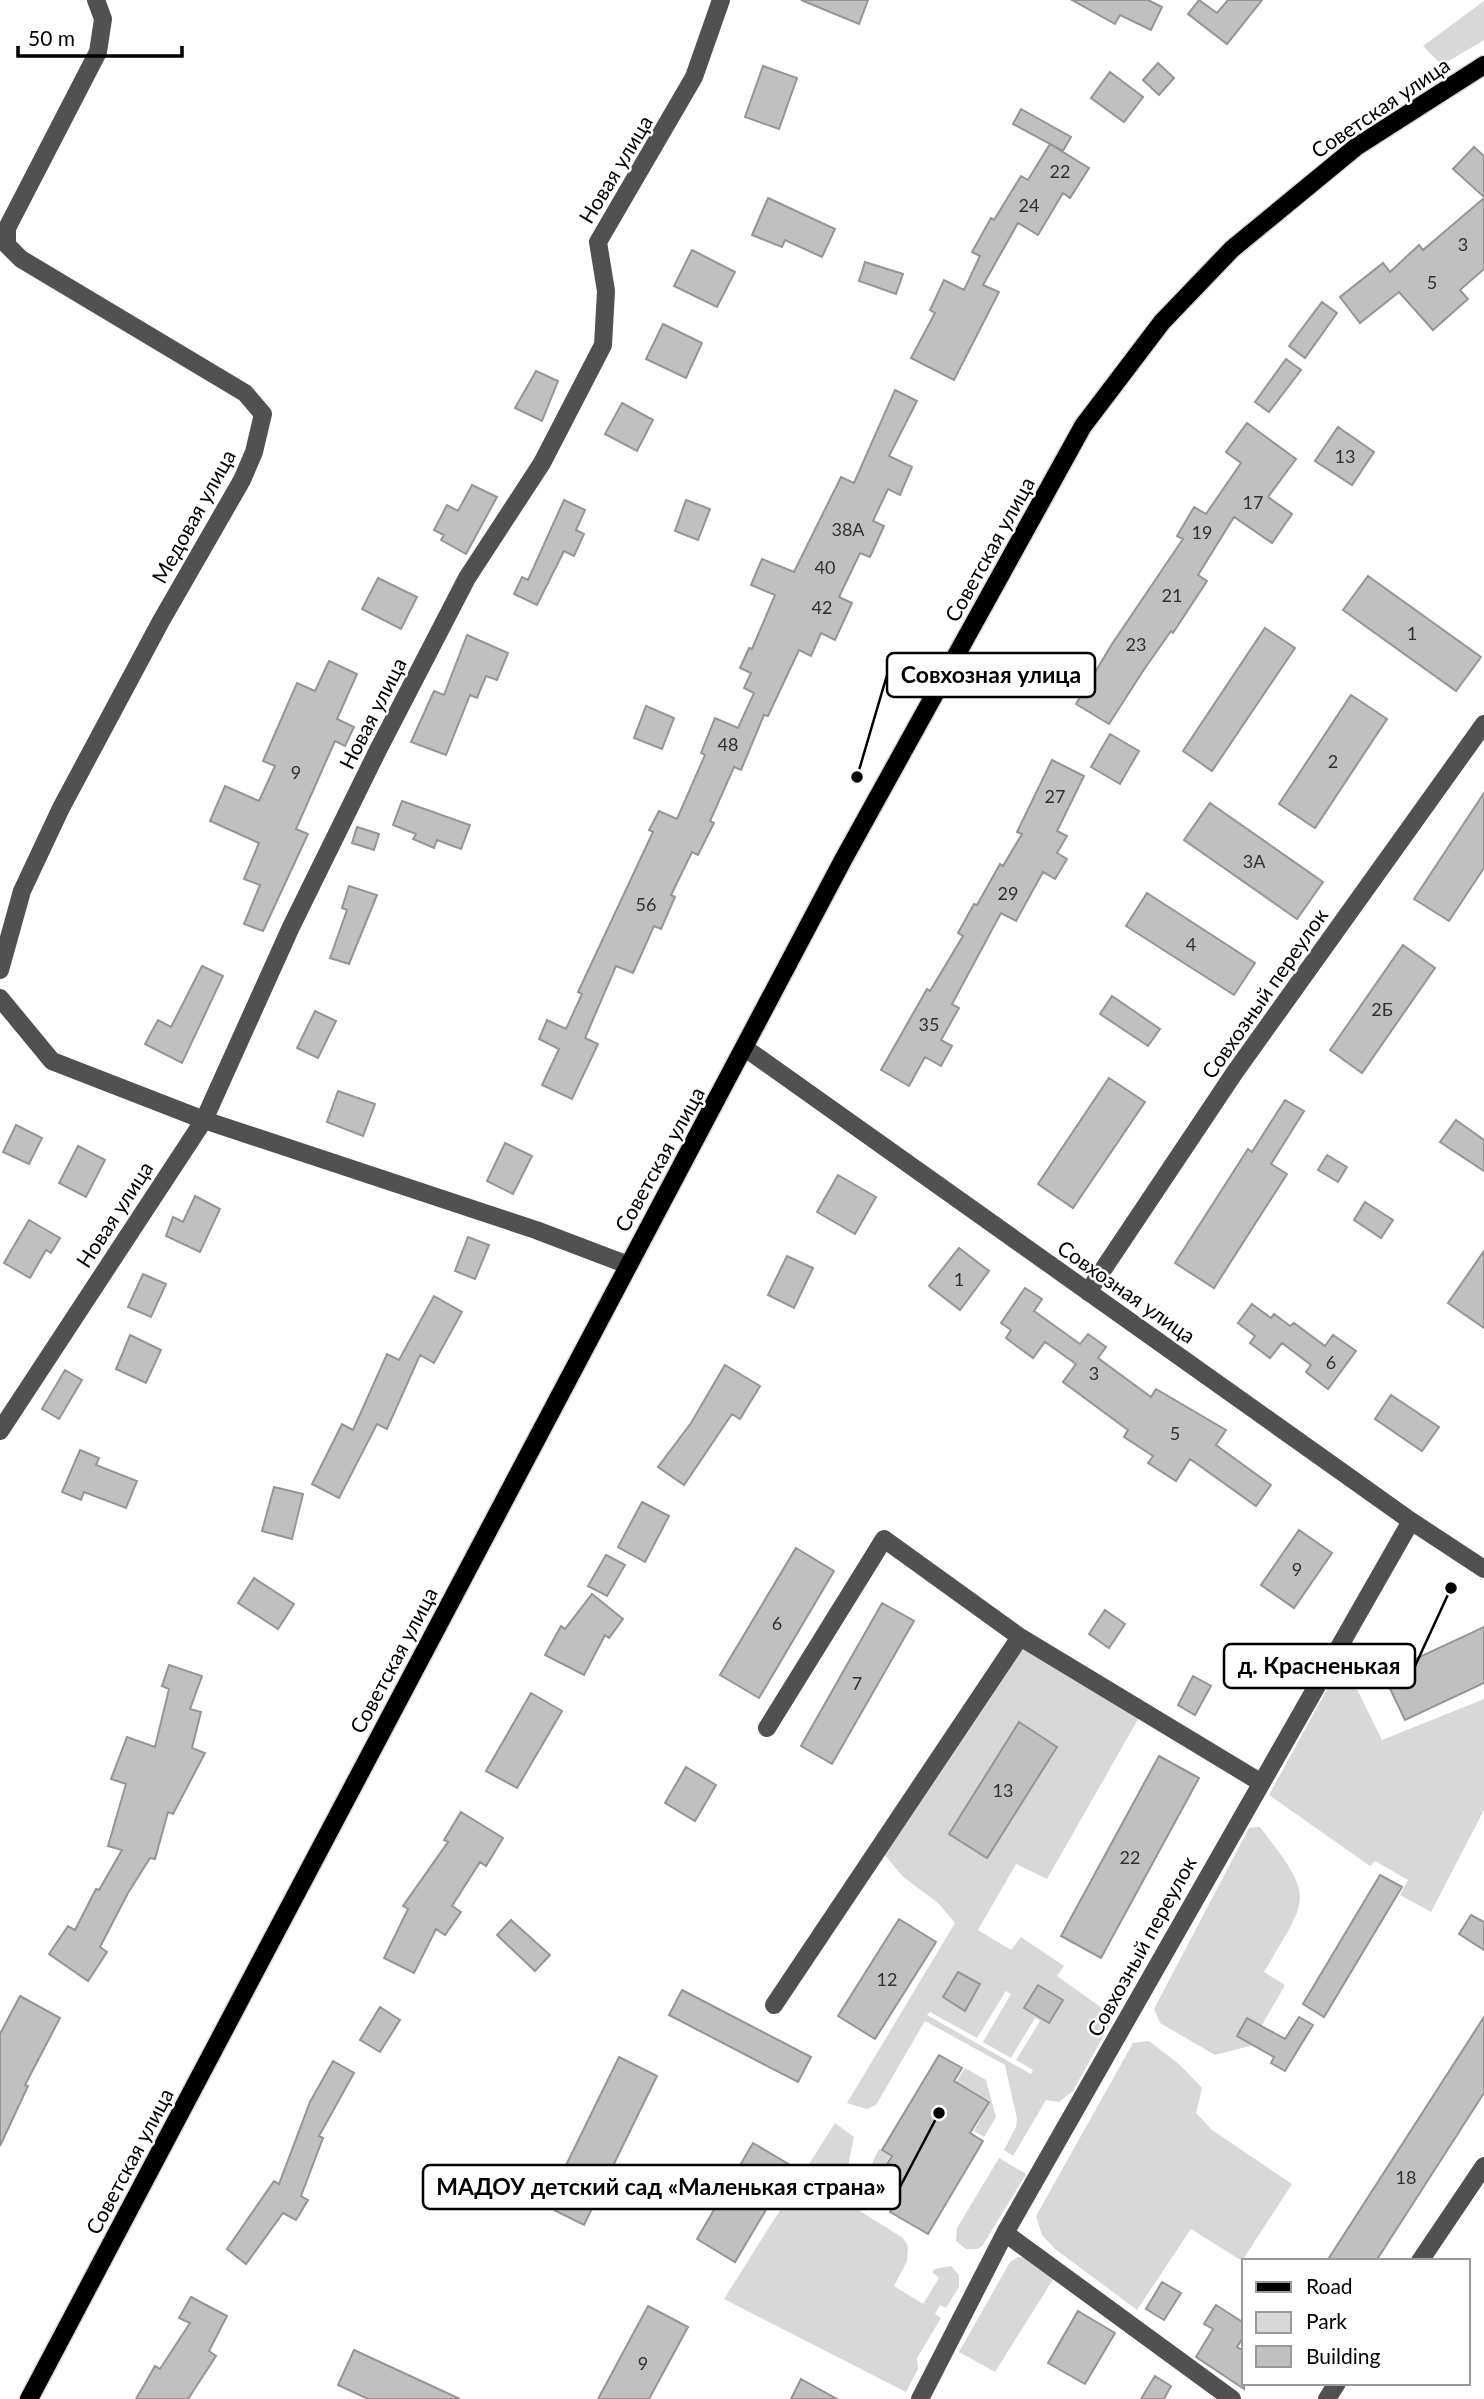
<svg xmlns="http://www.w3.org/2000/svg" width="1484" height="2399" font-family="Lato,sans-serif">
  <rect width="100%" height="100%" fill="#fff"/>
  <path fill="#d8d8d8" fill-rule="evenodd" d="M1484,1V40L1442,65L1423,46Z
    M1023,1646L1141,1714L1047,1879L1016,1864L978,1930L1011,1950L1021,1937L1064,1966L1057,1976L1106,2011L1109,2026L1073,2091L1059,2102L1046,2100L1013,2156L1004,2150L1016,2127L1017,2119L1005,2065L925,2021L876,2105L867,2109L847,2103L955,1923L938,1903L902,1876L885,1855ZM1006,1991L1011,1994L983,2042L1011,2058L1035,2018L1040,2021L1016,2060L1033,2070L1031,2074L927,2015L930,2012L977,2038Z
    M1347,1669L1382,1740L1484,1699V1810L1431,1912L1400,1895L1408,1880L1375,1861L1370,1866L1269,1795L1337,1671Z
    M1260,1827C1316,1900 1309,1895 1264,1972L1285,1985L1250,2046L1215,2055L1160,2023L1154,2009L1249,1828Z
    M1149,2041L1179,2064L1202,2088L1196,2113L1212,2130L1292,2184L1242,2261L1191,2229L1137,2310L1055,2249L1042,2235L1036,2216L1133,2043Z
    M965,2068L986,2080L996,2117L984,2137L974,2131L990,2101L956,2082Z
    M835,2123L854,2137L848,2166L850,2184L860,2211L903,2238L908,2246L907,2261L894,2286L923,2304L939,2278L932,2272L935,2269L951,2266L959,2275V2287L946,2308L940,2305L935,2314L941,2318L917,2358L918,2369L906,2392L724,2299Z
    M879,2149L890,2156L874,2183L896,2197L889,2210L876,2203C869,2181 867,2170 879,2149Z
    M999,2158L1026,2174L983,2245L978,2249H966L956,2241L957,2228Z
    M1018,2257L1027,2258L1054,2278L995,2372L959,2352L1010,2262Z"/>
  <path fill="#c0c0c0" stroke="#959595" stroke-width="2" d="M801,0H868L859,24Z
    M1072,0H1148L1162,7L1151,30L1120,15L1115,24Z
    M1199,0L1217,13L1228,0H1262L1227,44L1188,14Z
    M1158,63L1174,78L1159,95L1143,80Z
    M763,66L797,78L779,129L745,117Z
    M1110,72L1143,97L1124,122L1091,98Z
    M1021,109L1071,137L1063,151L1013,124Z
    M1050,144L1089,168L1070,198L1063,193L1038,235L1018,223L983,285L999,292L954,380L911,358L935,313L930,310L944,280L964,290L980,256L972,252L991,218L994,220L1021,176L1028,180Z
    M1474,147L1484,156V197L1453,169Z
    M768,198L835,229L822,257L785,240L782,247L752,235Z
    M1484,198V269L1460,290L1468,299L1433,330L1399,292L1360,323L1340,297L1383,263L1390,272L1419,245L1423,250Z
    M692,250L735,272L717,307L674,286Z
    M865,262L903,274L896,294L859,281Z
    M1322,302L1337,313L1305,358L1289,346Z
    M663,324L702,343L686,378L646,359Z
    M1286,359L1301,370L1269,412L1255,402Z
    M536,371L558,381L542,421L515,408Z
    M895,390L917,401L889,456L912,467L900,495L888,489L873,521L884,526L870,557L860,553L839,597L852,603L835,640L821,633L811,656L799,650L768,716L764,715L741,770L734,767L710,821L714,823L698,855L692,852L671,895L675,897L661,929L654,926L633,973L616,966L585,1038L598,1044L572,1099L542,1085L559,1049L539,1039L547,1020L566,1029L582,994L578,992L653,832L649,830L659,811L677,819L705,755L701,753L715,718L738,728L754,693L744,688L751,673L740,668L749,648L752,649L775,595L751,585L762,559L794,572L841,477L854,483Z
    M622,403L653,420L637,451L605,434Z
    M1247,423L1296,459L1268,497L1292,514L1272,543L1234,517L1198,575L1207,581L1173,633L1171,631L1143,671L1109,724L1076,704L1112,644L1183,539L1177,536L1194,507L1206,514L1241,463L1226,452Z
    M1338,427L1374,452L1352,485L1315,461Z
    M472,485L497,497L466,554L441,540L444,535L434,530L447,505L458,511Z
    M564,500L585,510L576,530L584,534L574,556L564,551L537,605L514,594L522,577L528,580Z
    M686,500L710,509L698,540L675,531Z
    M1368,576L1481,657L1456,691L1343,610Z
    M378,578L417,597L401,629L362,609Z
    M1265,628L1295,648L1212,771L1183,751Z
    M467,635L508,653L497,680L486,676L477,698L470,695L446,755L411,742L434,691L444,695Z
    M329,661L357,674L337,719L354,727L345,746L335,741L296,829L308,834L263,931L244,924L260,885L244,879L259,843L210,821L225,786L259,801L275,766L263,761L297,683L315,691Z
    M1351,695L1387,719L1315,828L1279,804Z
    M646,706L674,718L662,749L634,738Z
    M1110,734L1139,751L1120,784L1091,767Z
    M1052,760L1084,776L1057,831L1067,836L1057,853L1067,859L1055,879L1043,872L1016,921L1001,913L952,1004L959,1008L941,1040L952,1046L941,1066L925,1057L909,1086L881,1070L927,989L930,991L963,936L958,933L974,904L977,905L1000,864L1003,866L1022,834L1017,832Z
    M1484,793V868L1449,921L1414,899Z
    M402,801L470,825L461,849L437,840L434,848L413,839L416,834L393,825Z
    M1210,803L1323,882L1297,919L1184,840Z
    M357,827L379,834L374,850L352,843Z
    M349,886L377,895L349,964L330,958L347,910L342,908Z
    M1147,893L1255,963L1234,995L1126,926Z
    M1403,945L1435,968L1362,1073L1330,1050Z
    M202,966L223,976L182,1063L145,1044L158,1020L171,1027Z
    M1112,996L1160,1029L1148,1046L1100,1014Z
    M315,1011L336,1021L318,1058L297,1048Z
    M1109,1078L1145,1102L1073,1208L1038,1184Z
    M338,1091L375,1104L363,1136L327,1122Z
    M1285,1100L1304,1111L1271,1164L1287,1174L1214,1288L1175,1263L1248,1149L1252,1152Z
    M1456,1120L1484,1140V1171L1440,1142Z
    M16,1125L42,1138L29,1164L3,1152Z
    M505,1143L532,1156L513,1194L487,1181Z
    M78,1146L105,1160L86,1197L59,1183Z
    M1327,1155L1347,1167L1338,1182L1318,1170Z
    M838,1175L876,1197L855,1234L817,1212Z
    M195,1196L220,1209L200,1252L166,1236L173,1217L183,1222Z
    M1365,1202L1393,1220L1381,1238L1354,1220Z
    M29,1220L60,1238L51,1253L46,1250L30,1278L4,1263Z
    M468,1237L489,1245L475,1279L455,1271Z
    M959,1248L989,1271L960,1310L929,1286Z
    M1484,1251V1328L1448,1303Z
    M787,1256L813,1268L794,1308L768,1295Z
    M143,1274L166,1284L151,1317L128,1307Z
    M1025,1288L1042,1299L1034,1311L1080,1344L1088,1334L1106,1347L1098,1358L1151,1397L1156,1389L1226,1430L1216,1445L1271,1485L1256,1506L1190,1459L1176,1481L1148,1463L1153,1456L1124,1437L1128,1430L1063,1382L1076,1364L1045,1342L1033,1358L1006,1338L1011,1330L1001,1323Z
    M434,1296L462,1312L434,1363L420,1355L387,1429L377,1424L339,1498L312,1484L342,1424L353,1430L387,1354L399,1360Z
    M1252,1304L1271,1318L1274,1314L1290,1326L1294,1323L1325,1346L1333,1335L1356,1351L1328,1389L1306,1372L1311,1365L1282,1343L1270,1358L1250,1343L1255,1336L1238,1323Z
    M130,1335L161,1350L146,1383L116,1369Z
    M725,1365L760,1386L740,1419L732,1414L684,1485L658,1467L691,1423Z
    M65,1370L82,1380L59,1419L42,1409Z
    M1391,1395L1439,1427L1422,1451L1375,1419Z
    M80,1450L99,1458L96,1465L137,1481L126,1508L84,1492L81,1500L62,1492Z
    M274,1487L303,1494L292,1539L262,1531Z
    M642,1502L669,1516L645,1562L618,1547Z
    M1299,1530L1332,1553L1294,1608L1261,1585Z
    M796,1548L834,1571L759,1698L720,1675Z
    M606,1555L625,1565L607,1596L588,1586Z
    M254,1578L294,1604L278,1629L238,1603Z
    M592,1594L623,1619L609,1638L605,1635L584,1675L545,1655L561,1626L565,1629Z
    M882,1603L914,1621L832,1764L801,1746Z
    M1105,1610L1125,1624L1109,1648L1089,1634Z
    M1484,1627V1683L1405,1720L1383,1674Z
    M169,1665L202,1676L190,1709L201,1712L192,1748L205,1753L173,1814L168,1812L155,1859L150,1858L128,1893L100,1947L107,1952L88,1981L49,1954L68,1926L75,1930L96,1889L99,1890L122,1850L108,1846L126,1784L111,1779L127,1737L155,1747L169,1689L162,1686Z
    M1193,1676L1211,1686L1195,1715L1178,1705Z
    M531,1693L562,1711L517,1788L486,1771Z
    M1019,1722L1057,1747L987,1858L949,1834Z
    M1159,1756L1199,1778L1101,1958L1061,1936Z
    M686,1767L716,1785L695,1821L665,1803Z
    M461,1812L503,1838L486,1866L480,1862L452,1906L461,1912L445,1935L436,1929L414,1973L384,1958L408,1909L403,1906L448,1842L444,1840Z
    M1380,1875L1402,1887L1324,2017L1303,2004Z
    M1471,1915L1484,1922V1950L1459,1934Z
    M899,1919L936,1942L875,2039L838,2016Z
    M511,1920L550,1955L535,1971L497,1935Z
    M958,1972L980,1984L965,2011L943,1997Z
    M1038,1985L1063,2000L1049,2023L1024,2008Z
    M682,1990L811,2057L798,2082L669,2015Z
    M20,1996L60,2018L25,2085L28,2086L0,2146V2034Z
    M380,2007L400,2020L380,2052L360,2040Z
    M1299,2017L1313,2025L1285,2071L1271,2063L1274,2057L1237,2036L1247,2018L1285,2039Z
    M1484,2017V2093L1376,2261H1327Z
    M939,2055L962,2068L954,2081L989,2102L970,2133L983,2141L928,2234L890,2212L899,2197L875,2183L892,2156L882,2150Z
    M619,2057L657,2076L584,2225L546,2206Z
    M333,2061L354,2073L319,2136L323,2138L301,2196L308,2200L296,2220L283,2213L246,2264L227,2249L274,2181L279,2184L310,2102Z
    M753,2143L792,2166L735,2262L697,2239Z
    M1162,2282L1181,2293L1164,2320L1146,2309Z
    M191,2297L227,2316L209,2351L216,2356L188,2399H136L155,2366L160,2369L190,2323L179,2318Z
    M1216,2305L1244,2323V2336L1237,2347L1244,2351V2389L1196,2357L1213,2329L1204,2324Z
    M648,2306L688,2327L649,2399H598Z
    M1078,2311L1115,2333L1085,2384L1048,2363Z
    M354,2350L460,2399H368L338,2385Z
    M1155,2376L1171,2386L1164,2399H1141Z
    M801,2379L837,2399H791Z"/>
  <g fill="none" stroke-linecap="round" stroke-linejoin="round">
    <g stroke="#dbdbdb" stroke-width="21">
      <path id="major" d="M29,2399L843,860L1083,426L1162,322L1232,249L1356,147L1484,65"/>
    </g>
    <path stroke="#515151" stroke-width="18" d="M0,970L22,891L61,808L161,621L242,480L254,452L263,414L245,393L21,259L7,245V228L98,52L103,19L96,0
      M0,998L52,1061L204,1120L536,1230L628,1265
      M745,1048L1411,1521L1484,1569
      M1088,1292L1235,1072L1484,724
      M0,1431L204,1120L291,927L377,752L467,578L542,463L603,345L606,291L598,242L694,77L721,0
      M767,1728L884,1539L1020,1637L1260,1782
      M774,2005L1020,1637
      M1005,2233L1232,2399
      M1420,2261L1484,2166
      M920,2399L1005,2233L1411,1521
      M1327,2399L1337,2383"/>
    <use href="#major" stroke="#000" stroke-width="18"/>
  </g>
  <g text-anchor="middle" dominant-baseline="central" stroke-width="5" stroke-linejoin="round" paint-order="stroke">
    <g font-size="18" fill="#303030">
      <text x="1060" y="171">22</text>
      <text x="1029" y="205">24</text>
      <text x="1463" y="244">3</text>
      <text x="1432" y="282">5</text>
      <text x="1345" y="456">13</text>
      <text x="1253" y="502">17</text>
      <text x="848" y="529">38А</text>
      <text x="1202" y="532">19</text>
      <text x="825" y="567">40</text>
      <text x="1172" y="595">21</text>
      <text x="822" y="607">42</text>
      <text x="1412" y="633">1</text>
      <text x="1136" y="644">23</text>
      <text x="728" y="744">48</text>
      <text x="1333" y="761">2</text>
      <text x="296" y="772">9</text>
      <text x="1055" y="796">27</text>
      <text x="1254" y="861">3А</text>
      <text x="1008" y="893">29</text>
      <text x="646" y="904">56</text>
      <text x="1191" y="944">4</text>
      <text x="1382" y="1009">2Б</text>
      <text x="929" y="1024">35</text>
      <text x="959" y="1279">1</text>
      <text x="1331" y="1362">6</text>
      <text x="1094" y="1373">3</text>
      <text x="1175" y="1433">5</text>
      <text x="1297" y="1569">9</text>
      <text x="777" y="1623">6</text>
      <text x="857" y="1683">7</text>
      <text x="1003" y="1790">13</text>
      <text x="1130" y="1857">22</text>
      <text x="887" y="1979">12</text>
      <text x="1406" y="2177">18</text>
      <text x="643" y="2363">9</text>
    </g>
    <g font-size="21" fill="#000" stroke="#fff">
      <text transform="translate(1380 107) rotate(-34)">Советская улица</text>
      <text transform="translate(615 169) rotate(-59)">Новая улица</text>
      <text transform="translate(193 516) rotate(-61)">Медовая улица</text>
      <text transform="translate(989 549) rotate(-61)">Советская улица</text>
      <text transform="translate(372 713) rotate(-63)">Новая улица</text>
      <text transform="translate(1264 993) rotate(-55)">Совхозный переулок</text>
      <text transform="translate(659 1159) rotate(-61)">Советская улица</text>
      <text transform="translate(114 1214) rotate(-57)">Новая улица</text>
      <text transform="translate(1127 1291) rotate(35)">Совхозная улица</text>
      <text transform="translate(393 1660) rotate(-62)">Советская улица</text>
      <text transform="translate(1141 1946) rotate(-61)">Совхозный переулок</text>
      <text transform="translate(129 2161) rotate(-62)">Советская улица</text>
    </g>
  </g>
  <path fill="none" stroke="#000" stroke-width="2.5" d="M857 777L887 675M1451 1588L1415 1666M939 2113L900 2187"/>
  <g fill="#000" stroke="#fff" stroke-width="2.5">
    <circle cx="857" cy="777" r="7"/>
    <circle cx="1451" cy="1588" r="7"/>
    <circle cx="939" cy="2113" r="7"/>
  </g>
  <g fill="#fff" stroke="#000" stroke-width="2.5">
    <rect x="887" y="653" width="208" height="44" rx="7"/>
    <rect x="1224" y="1644" width="191" height="44" rx="7"/>
    <rect x="423" y="2165" width="477" height="44" rx="7"/>
  </g>
  <g font-size="23" text-anchor="middle" font-weight="bold" fill="#000">
    <text x="991" y="683">Совхозная улица</text>
    <text x="1319" y="1674">д. Красненькая</text>
    <text x="661" y="2195">МАДОУ детский сад «Маленькая страна»</text>
  </g>
  <rect x="1242" y="2259" width="228" height="126" fill="#ffffff" stroke="#999999" stroke-width="2"/>
  <rect x="1256" y="2282" width="35" height="10" fill="#000000" stroke="#999999" stroke-width="2"/>
  <text x="1306" y="2294" font-size="21" fill="#000000">Road</text>
  <rect x="1256" y="2312" width="35" height="21" fill="#d8d8d8" stroke="#999999" stroke-width="2"/>
  <text x="1306" y="2329" font-size="21" fill="#000000">Park</text>
  <rect x="1256" y="2346" width="35" height="21" fill="#c0c0c0" stroke="#999999" stroke-width="2"/>
  <text x="1306" y="2364" font-size="21" fill="#000000">Building</text>
  <path d="M18 46v10h164v-10" fill="none" stroke="#000000" stroke-width="3.5"/>
  <text x="28" y="46" font-size="21" fill="#000000" stroke="#ffffff" stroke-width="5" paint-order="stroke">50 m</text>
</svg>
